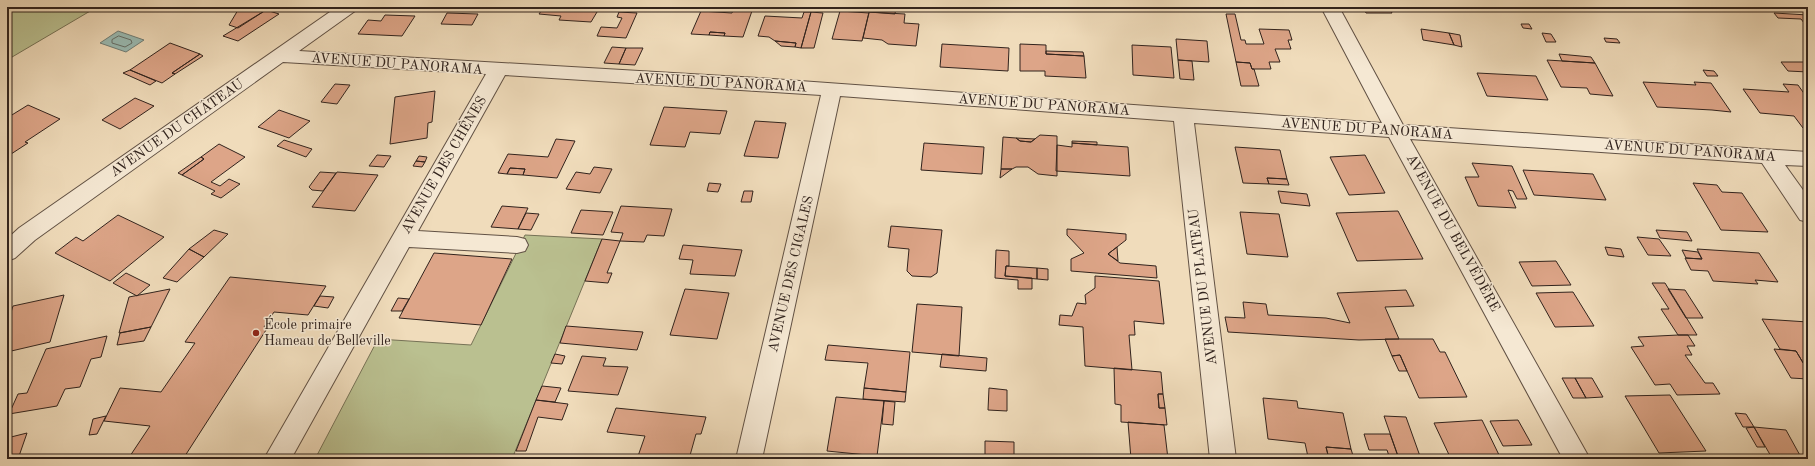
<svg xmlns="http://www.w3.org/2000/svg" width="1815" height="466" font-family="'Old Standard TT',serif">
  <rect width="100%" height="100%" fill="#f0dcbb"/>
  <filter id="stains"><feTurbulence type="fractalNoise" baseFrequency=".005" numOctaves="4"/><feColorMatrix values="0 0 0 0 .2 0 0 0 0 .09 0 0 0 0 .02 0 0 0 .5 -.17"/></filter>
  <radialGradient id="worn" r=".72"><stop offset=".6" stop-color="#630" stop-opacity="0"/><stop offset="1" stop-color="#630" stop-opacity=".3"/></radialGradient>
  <path fill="#bac090" stroke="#767256" d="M7,7H97L7,60Z
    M525,235L602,239L512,459H315L378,339L471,345Z"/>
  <path fill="#9abbb3" stroke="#707e77" d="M118,31L144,40L126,52L100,43Z"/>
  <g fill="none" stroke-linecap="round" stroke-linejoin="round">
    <path stroke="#666f68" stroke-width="1" d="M119,36L131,40L132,43L125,47L112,43V40Z"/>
  </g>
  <path fill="#dda588" stroke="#31231d" d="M242,7H259L266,10L238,28L229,25L238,10Z
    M544,7H600L591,22L559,20L561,16L539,14Z
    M734,7L753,8L743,37L724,36L725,33L710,32L709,35L691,34L701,11L732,13Z
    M870,7H896L895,14L869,12Z
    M1225,7H1235L1236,11H1226Z
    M1363,7H1389L1392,13H1366Z
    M266,10L279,14L238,41L223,36Z
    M840,11L869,13L862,41L832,39Z
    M619,12L637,13L626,38L597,36L601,27L617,28L622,18L617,17Z
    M804,12H811L801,48L795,47L796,43L775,41L769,37L758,36L765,16L802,18Z
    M811,12L823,13L814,48H801Z
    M869,12L905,14L904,23L919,24L916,46L888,44L882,40L863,38Z
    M447,13L478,14L472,25L441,24Z
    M1774,13L1808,15V28L1801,19L1778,18Z
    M1226,14H1235L1241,40H1245L1246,44H1264L1259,29L1289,30L1292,40H1288L1291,49H1275L1280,62H1269L1271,69H1252L1250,63L1236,62Z
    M385,15L415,16L402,36L358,34L368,20L381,21Z
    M1521,24H1529L1532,29L1523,28Z
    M1421,29L1449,33L1454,45L1423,40Z
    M710,32L725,33L724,36L709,35Z
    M1449,33L1460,35L1462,47L1454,45Z
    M1542,33L1551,34L1556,42H1546Z
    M1604,38L1617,39L1620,43L1606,42Z
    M1176,39L1207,41L1209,62L1178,60Z
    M775,41L796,43L795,47L781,46Z
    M170,43L200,54L172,73L175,74L162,83L130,70Z
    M942,44L1009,48L1008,71L940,67Z
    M1020,44L1046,45V54L1084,56L1086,78L1045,76V71H1020Z
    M1132,45L1171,47L1174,78L1133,75Z
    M612,47L626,48L619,64L604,63Z
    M626,48H643L635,65L619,64Z
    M1046,51L1083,52L1084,56L1046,54Z
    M200,54L203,56L175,74L172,73Z
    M1559,54L1591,57L1595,63L1562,61Z
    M1178,60L1192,61L1194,80L1180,79Z
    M1547,60L1595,63L1613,96L1590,94L1587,88L1561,87Z
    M1236,62L1250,63L1252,69H1254L1259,86H1241Z
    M1781,62H1804L1808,67V72L1788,71Z
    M130,70L156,81L150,85L123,73Z
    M1703,70L1714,71L1718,76H1707Z
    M1477,73L1536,76L1548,100L1487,96Z
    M1643,82L1696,85L1694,82L1711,83L1731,112L1712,110L1657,107Z
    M335,84L350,85L337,104L321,102Z
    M1783,84L1798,85L1808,99V129L1803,128L1794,116L1760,113L1743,89L1789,92Z
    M435,91L432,122L428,123L427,138L390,144L395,97Z
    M135,98L154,106L120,129L102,120Z
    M28,105L60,119L25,142L28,143L8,156L7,118Z
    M664,107L727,111L720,134L690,132L685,147L650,145Z
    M279,110L310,121L289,138L258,127Z
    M755,121L786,123L778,158L744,156Z
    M1040,135L1057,136V176L1038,174L1028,167H1016L1012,169H1001L1003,137L1016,138L1020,141L1031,142Z
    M1016,138L1035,139L1031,142L1020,141Z
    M556,139L575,141L557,178L523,175L525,169L510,168L507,174L498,173L508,154L548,157Z
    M284,140L312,149L306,157L277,146Z
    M1072,141L1097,142V145L1072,143Z
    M924,143L984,147L982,174L921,170Z
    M1072,143L1128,147L1130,176L1056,171L1057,145L1072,147Z
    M219,144L245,157L211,182L220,186L229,179L240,184L221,198L211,194L215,191L182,175L204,159L201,157Z
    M1235,147L1280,150L1287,179L1267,178L1269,184L1243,183Z
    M377,155L391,156L384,167L369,166Z
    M1365,155L1385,193L1349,195L1330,157Z
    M419,156L427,157L425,162L416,161Z
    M201,157L204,159L182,175L178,173Z
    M416,161L425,162L422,167L413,166Z
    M1472,163L1512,166L1527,199H1517L1513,191L1508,190L1516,208L1478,206L1465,177H1479Z
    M594,167L612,169L600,193L566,189L576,172L590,174Z
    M510,168L525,169L523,175L507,174Z
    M1001,169H1012L1000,178Z
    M1523,170L1593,174L1606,200L1534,195Z
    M320,172L336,173L323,191L312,190L309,187Z
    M337,172L378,175L355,211L312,207Z
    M1267,178L1287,179L1289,185L1269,184Z
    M709,183L721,184L718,192L707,191Z
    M1693,183L1717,185L1722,192L1742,193L1768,232L1721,230Z
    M744,191H753L751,202H741Z
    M1278,191L1307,194L1310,206L1281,203Z
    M502,206L528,208L518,229L491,227Z
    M621,206L672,209L664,236L647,235L644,242L620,241L623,233L611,232Z
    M581,210L613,212L603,235L571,233Z
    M1398,211L1423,259L1357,261L1336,213Z
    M1240,212L1279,214L1288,257L1247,254Z
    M526,213L539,214L531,230L518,229Z
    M118,215L164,237L110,281L55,253L76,237L83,241Z
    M891,226L942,230L937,273L931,277L912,276L907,271L909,249L888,247Z
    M1067,229L1126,234V240L1108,254L1120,263L1156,266L1157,278L1071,271V259L1084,253L1067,235Z
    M214,230L228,234L204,257L189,249Z
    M1656,230L1687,232L1692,241L1660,238Z
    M1637,237L1659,239L1671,256L1648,255Z
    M602,239L620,241L607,273H612L608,283L585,281Z
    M683,245L742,250L735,276L690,274L693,260L679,259Z
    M1117,247L1118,261L1108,254Z
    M1605,247L1621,249L1624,257L1608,255Z
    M189,249L204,257L177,282L163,278Z
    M1697,249L1759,253L1778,282L1755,280L1758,284L1713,281L1708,271L1691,270L1685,258L1702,259Z
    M996,250L1009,251V266H1006L1005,276L1032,278V289H1018V280L995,278Z
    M1682,250L1698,252L1702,259L1686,258Z
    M434,253L512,259L481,325L399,318Z
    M1556,261L1571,285L1532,286L1519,262Z
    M1006,266L1037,268V279L1005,276Z
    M1037,268L1048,269V280L1037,279Z
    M126,273L150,285L137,296L113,283Z
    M1095,276L1159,281L1164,324L1134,321L1135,335H1129L1132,370L1085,366L1083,327L1059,325L1060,315L1072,316L1077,303L1086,304L1085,295L1095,288Z
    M230,277L326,286L308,315L274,312L264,327H268L183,459H85L86,456L128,459L150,426L104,421L120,388L161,392L195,343L185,342Z
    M1652,283H1665L1697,335H1678L1661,309H1669Z
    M170,289L151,327L119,333L129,297Z
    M685,289L729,293L717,339L670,335Z
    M1668,289L1685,290L1703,318H1686Z
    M1406,290L1414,306L1385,307L1399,339L1359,340L1228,332L1225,317L1245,318L1243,302L1266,304L1268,315L1326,318L1350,323L1337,293Z
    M1573,292L1594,326L1555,327L1536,293Z
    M64,295L50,342L7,352V325L13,306Z
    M320,296L334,297L328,308L314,306Z
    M398,298L409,299L402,311H391Z
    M917,304L962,307L959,356L912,352Z
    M1762,319L1808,322V371L1796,351L1780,349Z
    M566,326L643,332L637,350L560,343Z
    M151,327L144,341L117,345L120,333Z
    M1678,335H1688L1695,346H1687L1692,355H1685L1705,383H1713L1720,394L1677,395L1670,384L1655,385L1631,347L1644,346L1638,337Z
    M107,336L101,357L91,359L80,387L65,389L57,406L9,414L18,394L27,393L46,349Z
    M1385,339H1433L1440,352H1445L1467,397L1419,398L1400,355L1392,356Z
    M828,345L910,352L906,392L864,388L868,363L825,360Z
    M1774,349L1796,351L1808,371V379L1791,378Z
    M555,354L565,356L562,364L551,363Z
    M942,354L987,358L986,371L940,367Z
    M1400,355L1407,371H1399L1392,356Z
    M582,356L606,358L603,366L628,367L618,395L568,391Z
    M1114,368L1161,372L1163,394H1158L1159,408H1165L1167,425L1121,422V405L1115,404Z
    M1562,378H1575L1586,398H1573Z
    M1575,378H1592L1603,397L1586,398Z
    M542,386L561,388L555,402L536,400Z
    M864,388L906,392L905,402L863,399Z
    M989,388L1007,390V411L988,410Z
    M1158,394H1163L1165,408H1159Z
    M1670,395L1706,451L1659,453L1625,396Z
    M836,397L884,401L877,456L827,451Z
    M1263,398L1297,401L1298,408L1343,413L1351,449L1326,447L1329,459L1308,457L1305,443L1268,439Z
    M536,400L568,404L562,420L538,417L526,451H516Z
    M884,401L895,402L893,425L882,424Z
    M616,408L706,417L701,434H696L689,459H637L645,436L607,432Z
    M1735,413L1746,414L1754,427H1743Z
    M106,416L97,434L89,435L93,419Z
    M1384,416L1406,417L1421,459H1399Z
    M1482,420L1501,459H1451L1434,423Z
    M1518,420L1532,445L1503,446L1490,421Z
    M1128,422L1164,425L1168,459H1131Z
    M1754,427L1765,447H1757L1746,428Z
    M1754,427L1786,430L1802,459L1772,458Z
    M27,433L18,459H7V438Z
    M1364,434H1390L1399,459H1390L1387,450H1369Z
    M985,441L1014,442V459H985Z
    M1326,447L1351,449L1354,459H1329Z"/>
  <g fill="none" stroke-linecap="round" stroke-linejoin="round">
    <g stroke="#615144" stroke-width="2">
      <path id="minor" d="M337,7H358L355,11L299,51L758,78L1382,123L1321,7H1339L1403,125L1808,152V166L1785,165L1808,197V222L1800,220L1762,163L1410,139L1590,459H1563L1389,137L1194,123L1236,459H1210L1174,121L840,96L762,459H736L821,95L505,75L418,231L517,237L525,239L528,245L525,251L517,253L409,247L291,459H264L486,74L283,62L35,240L15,258L7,261V239L19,228Z"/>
    </g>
    <use href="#minor" fill="#f5e8d3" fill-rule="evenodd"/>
  </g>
  <circle fill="#8f2418" stroke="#f5e8d3" stroke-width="1.5" cx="256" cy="333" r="4"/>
  <g text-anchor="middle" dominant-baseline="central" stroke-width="3" stroke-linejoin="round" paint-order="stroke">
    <g font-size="14" fill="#31231d" stroke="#f5e8d3">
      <text transform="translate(397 64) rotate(4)">AVENUE DU PANORAMA</text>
      <text transform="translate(721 83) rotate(3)">AVENUE DU PANORAMA</text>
      <text transform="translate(1044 105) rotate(4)">AVENUE DU PANORAMA</text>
      <text transform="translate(177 128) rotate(-35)">AVENUE DU CHÂTEAU</text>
      <text transform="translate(1367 129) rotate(4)">AVENUE DU PANORAMA</text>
      <text transform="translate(1690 151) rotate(4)">AVENUE DU PANORAMA</text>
      <text transform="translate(444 165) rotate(-60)">AVENUE DES CHÊNES</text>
      <text transform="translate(1453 233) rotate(61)">AVENUE DU BELVÉDÈRE</text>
      <text transform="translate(791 274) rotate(-77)">AVENUE DES CIGALES</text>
      <text transform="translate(1203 287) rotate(-97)">AVENUE DU PLATEAU</text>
    </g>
    <g font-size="14" fill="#31231d" stroke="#f5e8d3" text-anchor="start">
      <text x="264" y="325">École primaire<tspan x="264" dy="16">Hameau de Belleville</tspan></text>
    </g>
  </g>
  <rect width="1815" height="466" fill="none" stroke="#f0dcbb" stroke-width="24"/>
  <rect x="8" y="8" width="1799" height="450" fill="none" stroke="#31231d" stroke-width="2"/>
  <rect x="12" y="12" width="1791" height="442" fill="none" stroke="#31231d"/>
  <rect width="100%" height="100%" filter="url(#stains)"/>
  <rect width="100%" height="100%" fill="url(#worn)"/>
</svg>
